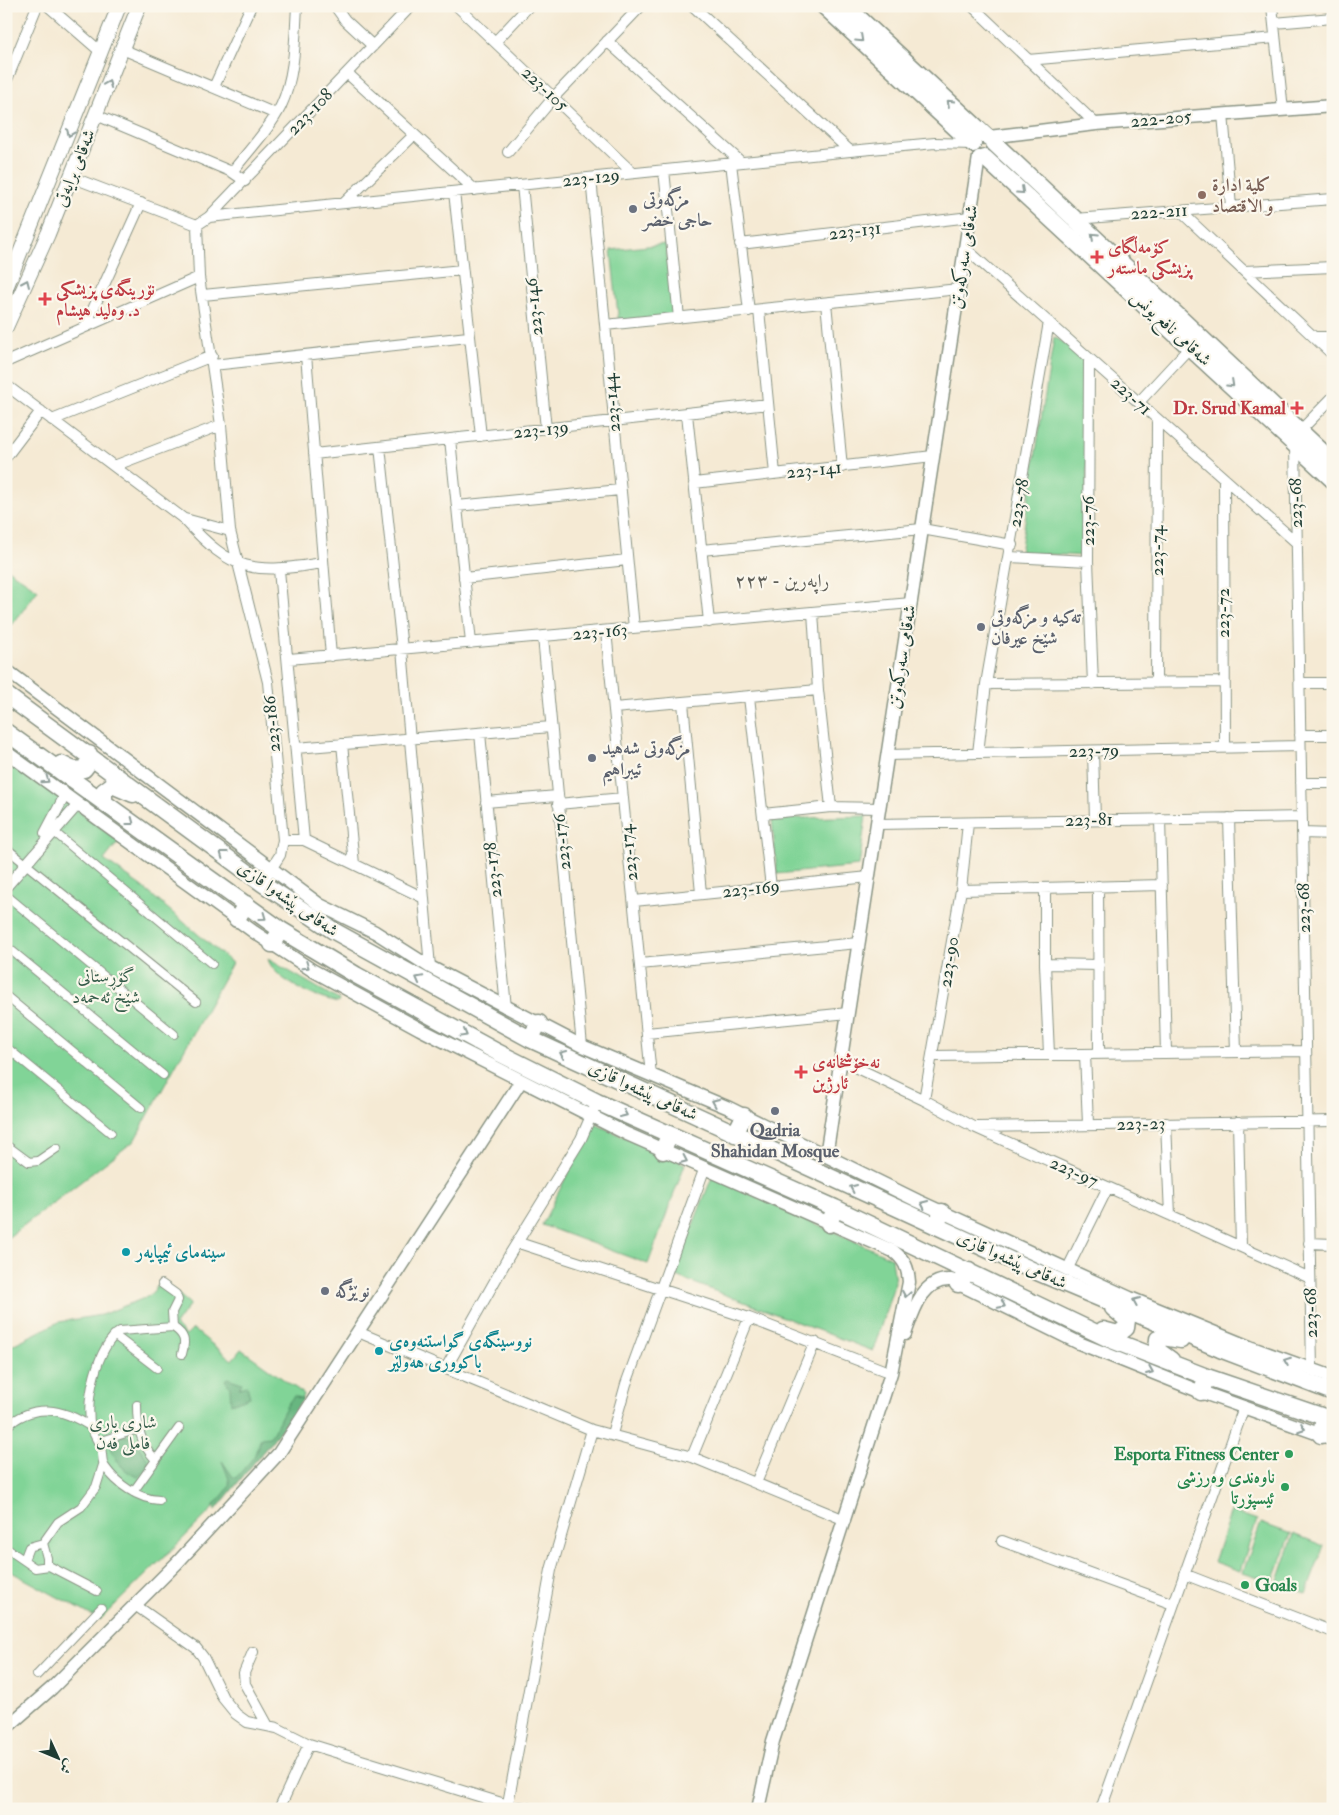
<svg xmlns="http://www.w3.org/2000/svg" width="1339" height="1815" font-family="'IM FELL Double Pica',Amiri,serif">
  <rect width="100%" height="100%" fill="#fbf7ec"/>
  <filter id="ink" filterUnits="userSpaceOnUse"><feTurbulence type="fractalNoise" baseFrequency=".02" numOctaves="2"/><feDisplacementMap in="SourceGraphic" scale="10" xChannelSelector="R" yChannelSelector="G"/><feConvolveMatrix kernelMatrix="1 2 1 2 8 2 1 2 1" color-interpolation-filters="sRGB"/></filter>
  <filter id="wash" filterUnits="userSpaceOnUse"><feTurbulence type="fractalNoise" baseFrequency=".0096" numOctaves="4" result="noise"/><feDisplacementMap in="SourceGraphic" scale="20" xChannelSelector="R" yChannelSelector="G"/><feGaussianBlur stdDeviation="1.12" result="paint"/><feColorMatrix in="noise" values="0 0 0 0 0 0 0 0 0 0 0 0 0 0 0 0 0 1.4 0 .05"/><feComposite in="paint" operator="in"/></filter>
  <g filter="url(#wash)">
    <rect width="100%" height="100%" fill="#f5ead4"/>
    <path fill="#81d497" stroke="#508866" d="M666,244L674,318L619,324L611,250Z
      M1054,337L1088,356L1086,556L1020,553Z
      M6,568L38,590L12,625L6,621Z
      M6,757L119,841L104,860L141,886L232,963L134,1141L6,1239Z
      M866,816L859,866L777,874L772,819Z
      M268,959L339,1000L338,1003C318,999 274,981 268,959Z
      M593,1123L685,1164L648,1264L542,1225Z
      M712,1177L892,1258L895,1282L873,1351L673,1275Z
      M162,1281L190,1304L175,1325L186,1336L193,1329L232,1360L241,1349L304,1394C252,1480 170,1549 100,1620L6,1569V1348L59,1322L101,1315L137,1301L149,1296Z
      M1231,1511L1257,1520L1240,1571L1214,1562Z
      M1261,1523L1291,1534L1273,1582L1243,1572Z
      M1294,1534L1324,1546L1306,1594L1277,1584Z"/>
    <path fill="#68b680" stroke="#447a5a" d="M227,1378L242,1383L239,1388L247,1386L250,1397L231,1404L230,1387L225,1380Z
      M294,1396L303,1399L292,1416L215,1511L214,1505C234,1483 232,1487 222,1461L233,1477L236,1478L254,1457L261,1438L270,1437C279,1424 283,1408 294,1396Z
      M121,1435L133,1438L148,1460L149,1466L138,1477C121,1471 113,1457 109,1441Z"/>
  </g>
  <g filter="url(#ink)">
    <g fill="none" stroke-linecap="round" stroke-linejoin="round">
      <g stroke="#8a9484" stroke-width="10">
        <path id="pedestrian" d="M53,831L212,964
          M6,848L196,1002
          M6,895L174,1034
          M6,946L163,1075
          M6,996L141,1108
          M6,1047L111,1133
          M6,1145L29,1162L38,1161L57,1148
          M162,1284L176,1294L178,1300L172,1312L173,1327C185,1335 186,1341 182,1354
          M114,1335L157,1368
          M137,1405C137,1427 140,1443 155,1459
          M6,1427C34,1402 62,1408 91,1427
          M98,1442L138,1429
          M133,1492L179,1428
          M159,1500C138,1499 117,1484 105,1467C101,1461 103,1454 101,1448C98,1441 93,1434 91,1427C85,1400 97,1347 120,1331L173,1327
          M6,1548L35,1568L49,1566L97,1591
          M24,1560L29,1547L43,1543
          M47,1566V1558L43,1543L58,1522L81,1507L96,1487L103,1465
          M37,1675L101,1608"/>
      </g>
      <g stroke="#8a9484" stroke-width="12">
        <path id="minor" d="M48,6L102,53
          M335,6L345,20L373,46
          M457,6L633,173
          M693,6L850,151
          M972,6L1096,124
          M1272,6L1283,110
          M1274,23L1333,18
          M607,41L741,162
          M495,42L529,6
          M122,49L276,114
          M1028,60L1275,38
          M347,73L475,190
          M6,82L37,6
          M214,87L251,6
          M1223,114L1231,207
          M96,115L232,172L245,181
          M508,152L554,97L641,6
          M731,163L749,311
          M664,170L679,318
          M232,172C248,151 269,130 281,106C295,76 295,39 297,6
          M71,177L197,225
          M591,178L634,628
          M522,185L546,429
          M454,192L481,436
          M344,203L414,135
          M1180,211L1333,355
          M209,217L850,151L935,143L973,144
          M1075,219L1333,199
          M740,244L970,217
          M965,248L1297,543
          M1244,271L1333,267
          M203,295L462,270
          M826,303L842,467
          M759,310L775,474
          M605,325L959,289
          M85,327L141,203
          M1314,337H1333
          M306,355L331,656
          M1089,358L1088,561L1093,684
          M6,362L199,277
          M213,365L468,337
          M6,385L184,519C233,573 253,574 323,563
          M1139,402L1191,346
          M687,414L709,622
          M52,420L212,356
          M1300,431L1333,397
          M450,439L471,643
          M1295,445L1312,1370
          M380,447L402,649L430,967
          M314,454L768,404
          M6,457L41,411
          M114,466L221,425
          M1224,478L1225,747
          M694,483L933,456
          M457,506L620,490
          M185,519L230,531
          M701,550L922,529L1012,545
          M1010,557L1088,561
          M279,570L304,840
          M464,578L627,560
          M813,612L818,690L831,807
          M606,631L651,1075
          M543,637L582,1046
          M289,659L911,603
          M1156,683L1157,419
          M1300,683H1333
          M986,684L1223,682
          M749,697L771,887
          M683,703L701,893
          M614,708L818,690
          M480,733L506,1008
          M1300,735H1333
          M342,744L354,864
          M296,748L551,727
          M1093,751L1095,820
          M978,753L986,684L1049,322
          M887,755L1300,746
          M1301,783H1333
          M486,802L557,796
          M558,804L623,798
          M763,814L831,807L879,808
          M1229,818L1236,1052
          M1160,819L1166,1053
          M877,824L1302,817
          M45,833L63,799V791
          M1302,833L1333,834
          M283,840H304L424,898
          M262,883L280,855L283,840L268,682L230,531L221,425L199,277L197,225L209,217L411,6
          M1098,886L1099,1054
          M6,887L75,808L85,807
          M1045,888V964L1049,1054
          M961,890L1162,885
          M634,901L869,877
          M640,964L858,943
          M1045,964L1099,965
          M647,1033L848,1013
          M1085,1054L1088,1124
          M933,1056L1306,1051
          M840,1060L924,1100L974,1127L1310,1278
          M924,1100L961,890L968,823
          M1238,1122L1241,1247
          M1166,1123L1170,1215
          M977,1127L1333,1121
          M519,1243L749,1318L891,1373
          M1309,1243L1333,1244
          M1067,1270L1108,1187
          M358,1332L592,1430L692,1457L845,1520
          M446,1368L510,1254L581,1139L594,1109
          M612,1434L626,1384L704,1170
          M692,1457L749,1318
          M756,1483L815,1342
          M1002,1541L1173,1604
          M1184,1574L1333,1632
          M135,1605L196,1648L203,1657L223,1698L236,1714L247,1722L277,1728L309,1744L508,1805L530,1809
          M253,1652L244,1673L245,1684L268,1726
          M279,1809L309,1744
          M507,1809L551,1570L592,1430
          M1101,1809L1244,1407"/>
      </g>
      <g stroke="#8a9484" stroke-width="15">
        <path id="tertiary" d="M989,137L1096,124L1333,106
          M6,670L320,905L375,932L430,967L582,1046L729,1108L918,1201L1130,1298L1252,1348L1333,1377
          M6,752L254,932L312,970L420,1029L627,1134L893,1251C905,1260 908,1268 909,1282L891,1373L773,1741L758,1809
          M826,1156L979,157
          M905,1334C913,1312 922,1278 951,1280L1079,1343L1201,1392L1333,1439
          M6,1728L52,1688L177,1563L279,1453L521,1081"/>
      </g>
      <g stroke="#8a9484" stroke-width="16">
        <path id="secondary" d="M6,288L119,6
          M6,327L48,234L139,6"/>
      </g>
      <g stroke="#8a9484" stroke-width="19">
        <path id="primary" d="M824,6L973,144
          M846,6L986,136
          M994,143L1333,462
          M985,158L1333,480"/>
      </g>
      <g stroke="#8a9484" stroke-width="19">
        <path id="trunk" d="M6,695L262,883L334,931L530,1039L1030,1269L1220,1349L1333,1392
          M6,732L281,930L356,975L497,1052L597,1102L835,1208L1109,1339L1207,1377L1333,1420
          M61,764L73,770L84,769L87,765L89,754
          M104,801V791L112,785L133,794
          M237,919L246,904
          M272,944L281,930
          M530,1039L539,1023
          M735,1134L744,1116
          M663,1151L669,1134
          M829,1224L835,1208
          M936,1226L942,1212
          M958,1284L969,1271
          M1103,1330L1118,1334L1126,1328L1127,1320L1113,1308
          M1171,1360L1157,1350L1158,1339L1163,1337L1181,1340
          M1201,1392L1207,1377
          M1321,1435L1324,1417"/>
      </g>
      <use href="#pedestrian" stroke="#fff" stroke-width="8"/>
      <use href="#minor" stroke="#fff" stroke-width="10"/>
      <use href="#tertiary" stroke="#fff" stroke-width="12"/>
      <use href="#secondary" stroke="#fff" stroke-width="14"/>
      <use href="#primary" stroke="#fff" stroke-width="16"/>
      <use href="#trunk" stroke="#fff" stroke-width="16"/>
    </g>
    <defs><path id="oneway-chevron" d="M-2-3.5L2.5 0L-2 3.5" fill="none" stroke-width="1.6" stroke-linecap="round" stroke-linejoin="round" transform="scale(1.25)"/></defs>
    <g stroke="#8f9e9a">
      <use href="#oneway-chevron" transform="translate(860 39) rotate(43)"/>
      <use href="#oneway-chevron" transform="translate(108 84) rotate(-68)"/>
      <use href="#oneway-chevron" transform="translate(950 103) rotate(-137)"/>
      <use href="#oneway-chevron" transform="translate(70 133) rotate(112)"/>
      <use href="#oneway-chevron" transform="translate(1021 191) rotate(42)"/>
      <use href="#oneway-chevron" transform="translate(1094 236) rotate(-137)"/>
      <use href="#oneway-chevron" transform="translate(26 283) rotate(-66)"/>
      <use href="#oneway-chevron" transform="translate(1231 384) rotate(43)"/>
      <use href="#oneway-chevron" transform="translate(46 780) rotate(35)"/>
      <use href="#oneway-chevron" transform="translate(131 822) rotate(37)"/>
      <use href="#oneway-chevron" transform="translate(223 854) rotate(-143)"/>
      <use href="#oneway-chevron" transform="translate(263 917) rotate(36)"/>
      <use href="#oneway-chevron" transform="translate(306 966) rotate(33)"/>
      <use href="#oneway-chevron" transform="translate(419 979) rotate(-152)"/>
      <use href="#oneway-chevron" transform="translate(464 1034) rotate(29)"/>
      <use href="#oneway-chevron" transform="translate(563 1054) rotate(-155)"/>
      <use href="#oneway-chevron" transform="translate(715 1102) rotate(-157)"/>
      <use href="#oneway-chevron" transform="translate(624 1114) rotate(24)"/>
      <use href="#oneway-chevron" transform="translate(684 1160) rotate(25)"/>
      <use href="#oneway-chevron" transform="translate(853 1188) rotate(-156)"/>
      <use href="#oneway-chevron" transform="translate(924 1204) rotate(-155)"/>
      <use href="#oneway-chevron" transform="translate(906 1294) rotate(100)"/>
      <use href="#oneway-chevron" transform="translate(1136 1301) rotate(-157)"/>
      <use href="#oneway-chevron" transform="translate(1002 1305) rotate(27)"/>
      <use href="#oneway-chevron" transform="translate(1287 1361) rotate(-159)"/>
      <use href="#oneway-chevron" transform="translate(1150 1371) rotate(23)"/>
      <use href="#oneway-chevron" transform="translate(1302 1428) rotate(20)"/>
    </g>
  </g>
  <circle fill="#8d6e63" stroke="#fbf7ec" stroke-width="2" cx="1202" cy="195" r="5"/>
  <g fill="#6b7280" stroke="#fbf7ec" stroke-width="2">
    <circle cx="633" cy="209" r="5"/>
    <circle cx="981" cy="627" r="5"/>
    <circle cx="592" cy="758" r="5"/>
    <circle cx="775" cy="1111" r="5"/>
    <circle cx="325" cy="1291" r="5"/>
  </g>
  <g fill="#e0444e" stroke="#fbf7ec" stroke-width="2">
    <path d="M1094.5 249.5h5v5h5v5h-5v5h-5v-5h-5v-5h5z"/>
    <path d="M42.5 291.5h5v5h5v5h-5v5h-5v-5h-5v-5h5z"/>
    <path d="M1294.5 400.5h5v5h5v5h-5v5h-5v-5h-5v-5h5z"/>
    <path d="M798.5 1064.5h5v5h5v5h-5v5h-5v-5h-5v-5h5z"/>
  </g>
  <g fill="#0f9aa8" stroke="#fbf7ec" stroke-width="2">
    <circle cx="126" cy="1252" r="5"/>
    <circle cx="379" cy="1351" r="5"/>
  </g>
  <g fill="#2e9e5b" stroke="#fbf7ec" stroke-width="2">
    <circle cx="1289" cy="1454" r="5"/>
    <circle cx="1285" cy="1487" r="5"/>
    <circle cx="1245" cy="1585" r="5"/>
  </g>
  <g text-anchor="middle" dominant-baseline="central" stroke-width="4.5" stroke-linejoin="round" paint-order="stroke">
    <g font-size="18" fill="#1f3d34" stroke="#fbf7ec">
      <text transform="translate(545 89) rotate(43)">223-105</text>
      <text transform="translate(310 112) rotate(-46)">223-108</text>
      <text transform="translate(1161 119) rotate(-5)">222-205</text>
      <text transform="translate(75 168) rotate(-68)">شەقامی برایەتی</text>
      <text transform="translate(591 178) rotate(-6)">223-129</text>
      <text transform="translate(1159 212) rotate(-4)">222-211</text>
      <text transform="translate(855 231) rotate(-7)">223-131</text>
      <text transform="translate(964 257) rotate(-81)">شەقامی سەرکەوتن</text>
      <text transform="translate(534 307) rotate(-96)">223-146</text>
      <text transform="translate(1171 328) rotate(43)">شەقامی نافع یونس</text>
      <text transform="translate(1131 396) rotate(42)">223-71</text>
      <text transform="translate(612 403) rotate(-95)">223-144</text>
      <text transform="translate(541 430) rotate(-6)">223-139</text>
      <text transform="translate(814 470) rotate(-6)">223-141</text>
      <text transform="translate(1019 503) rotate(-80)">223-78</text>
      <text transform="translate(1296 503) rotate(-91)">223-68</text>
      <text transform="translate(1088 521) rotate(-90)">223-76</text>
      <text transform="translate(1157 551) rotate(-90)">223-74</text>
      <text transform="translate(1223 613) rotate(-90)">223-72</text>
      <text transform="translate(600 632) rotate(-5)">223-163</text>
      <text transform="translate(902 657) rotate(-81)">شەقامی سەرکەوتن</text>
      <text transform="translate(272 724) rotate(-95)">223-186</text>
      <text transform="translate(1094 751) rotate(-1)">223-79</text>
      <text transform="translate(1089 820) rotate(-1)">223-81</text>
      <text transform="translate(562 842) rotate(-96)">223-176</text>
      <text transform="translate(629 853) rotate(-96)">223-174</text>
      <text transform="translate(493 870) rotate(-96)">223-178</text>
      <text transform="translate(751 889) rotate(-6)">223-169</text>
      <text transform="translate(288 899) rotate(35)">شەقامی پێشەوا قازی</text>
      <text transform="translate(1304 908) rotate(-91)">223-68</text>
      <text transform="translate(949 962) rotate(-81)">223-90</text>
      <text transform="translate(643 1091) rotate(25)">شەقامی پێشەوا قازی</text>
      <text transform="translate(1141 1124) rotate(-1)">223-23</text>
      <text transform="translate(1074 1172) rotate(24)">223-97</text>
      <text transform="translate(1012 1260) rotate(24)">شەقامی پێشەوا قازی</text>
      <text transform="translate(1311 1313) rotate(-91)">223-68</text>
    </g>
    <g font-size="18" font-weight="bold" fill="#785e54" stroke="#fbf7ec" text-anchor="start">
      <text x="1212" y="185">كلية ادارة<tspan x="1212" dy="21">و الاقتصاد</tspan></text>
    </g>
    <g font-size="18" font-weight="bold" fill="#5b616d" stroke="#fbf7ec" text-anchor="start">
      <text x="643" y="199">مزگه‌وتی<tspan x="643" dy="21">حاجی خضر</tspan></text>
      <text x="991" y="617">تەکیە و مزگەوتی<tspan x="991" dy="21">شێخ عیرفان</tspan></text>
      <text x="602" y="748">مزگەوتی شەهید<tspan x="602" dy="21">ئیبراهیم</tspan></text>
      <text x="775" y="1130" text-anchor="middle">Qadria<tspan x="775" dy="21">Shahidan Mosque</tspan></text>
      <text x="335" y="1291">نوێژگە</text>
    </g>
    <g font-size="18" font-weight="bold" fill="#be3a42" stroke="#fbf7ec" text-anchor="start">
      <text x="1108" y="247">کۆمەڵگای<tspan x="1108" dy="21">پزیشکی ماستەر</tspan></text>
      <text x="56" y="289">نۆرینگەی پزیشکی<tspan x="56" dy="21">د. وەلید هیشام</tspan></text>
      <text x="1286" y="408" text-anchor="end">Dr. Srud Kamal</text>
      <text x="812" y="1062">نەخۆشخانەی<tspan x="812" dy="21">ئارژین</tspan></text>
    </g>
    <g font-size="18" fill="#335b48" stroke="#fbf7ec">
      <text x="106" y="976">گۆڕستانی<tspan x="106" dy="21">شێخ ئەحمەد</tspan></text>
      <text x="123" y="1422">شاری یاری<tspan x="123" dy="21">فاملی فەن</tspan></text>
    </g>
    <g font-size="18" font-weight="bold" fill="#0d838f" stroke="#fbf7ec" text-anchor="start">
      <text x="136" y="1252">سینەمای ئیمپایەر</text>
      <text x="389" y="1341">نووسینگەی گواستنەوەی<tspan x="389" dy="21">باکووری هەولێر</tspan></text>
    </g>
    <g font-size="18" font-weight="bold" fill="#27864d" stroke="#fbf7ec" text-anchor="end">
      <text x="1279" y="1454">Esporta Fitness Center</text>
      <text x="1275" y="1477">ناوەندی وەرزشی<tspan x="1275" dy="21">ئیسپۆرتا</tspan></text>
      <text x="1255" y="1585" text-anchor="start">Goals</text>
    </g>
    <g font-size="19" fill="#606059" stroke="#fbf7ec">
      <text x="782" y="581">راپەرین - ٢٢٣</text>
    </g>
  </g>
  <rect width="1339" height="1815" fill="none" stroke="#fbf7ec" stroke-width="25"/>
  <g transform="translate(58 1758) rotate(134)" stroke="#fbf7ec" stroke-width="4" paint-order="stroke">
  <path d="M0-4L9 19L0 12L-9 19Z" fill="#1f3d34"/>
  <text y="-8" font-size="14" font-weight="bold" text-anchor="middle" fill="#1f3d34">ش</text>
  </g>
</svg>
